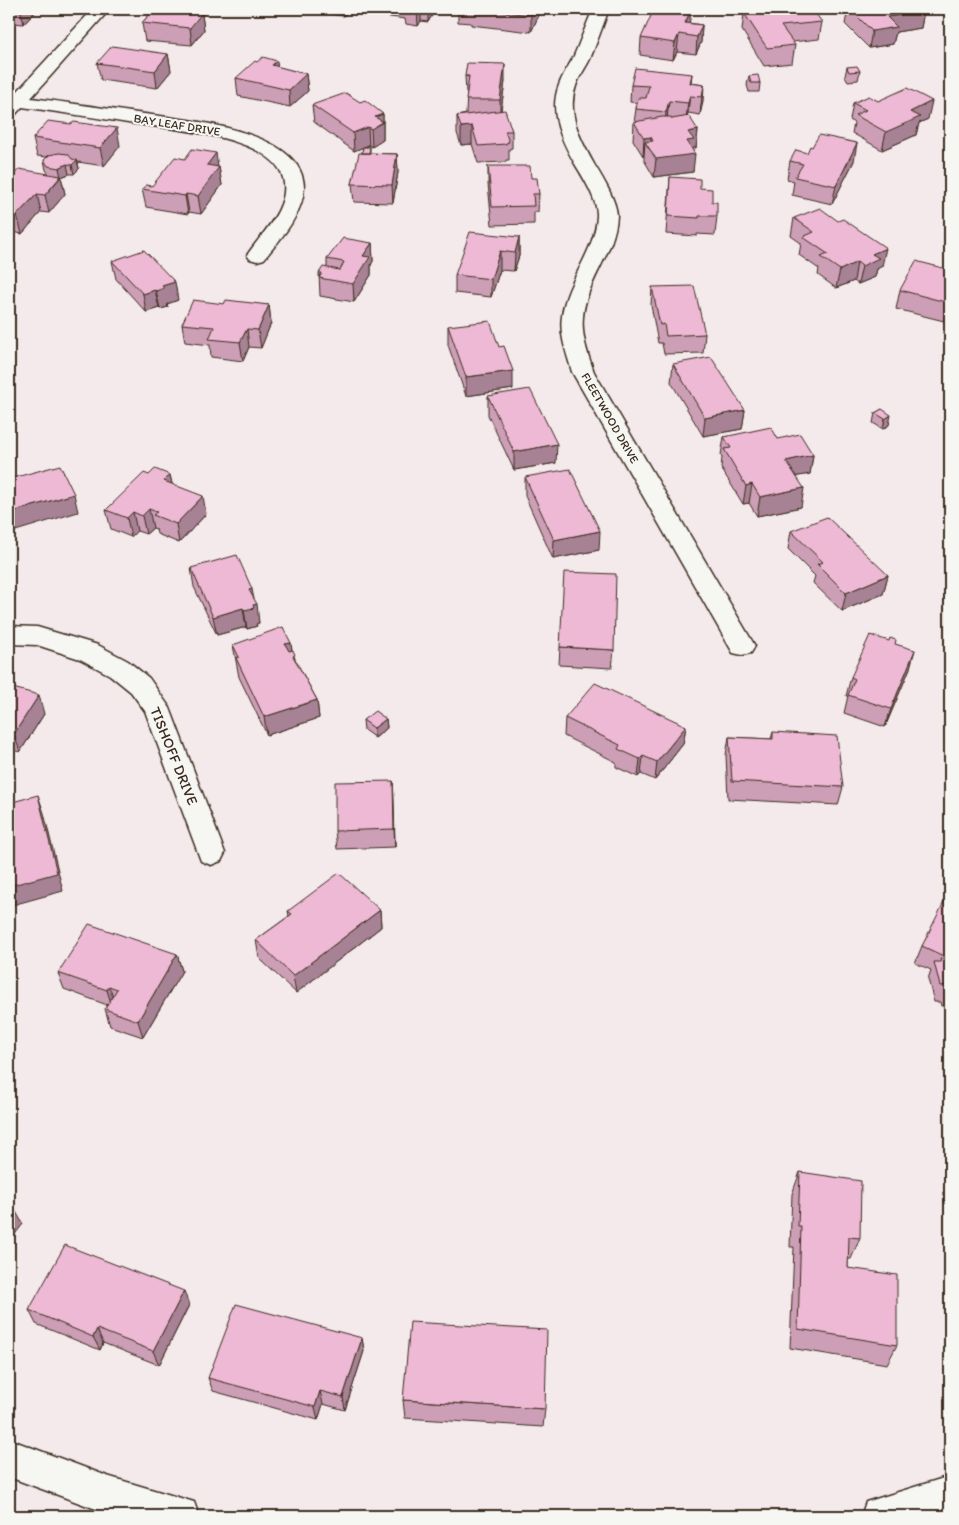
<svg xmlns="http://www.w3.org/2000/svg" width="959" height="1525" font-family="Itim,sans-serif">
  <rect width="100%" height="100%" fill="#f4eaec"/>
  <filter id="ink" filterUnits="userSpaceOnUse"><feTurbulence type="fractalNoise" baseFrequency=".02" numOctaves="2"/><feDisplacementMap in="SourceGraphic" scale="10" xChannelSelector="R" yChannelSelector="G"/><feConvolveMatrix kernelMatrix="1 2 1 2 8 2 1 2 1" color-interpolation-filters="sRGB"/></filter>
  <g filter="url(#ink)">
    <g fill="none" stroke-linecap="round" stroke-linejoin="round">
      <g stroke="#3b2a1e" stroke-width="3">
        <path id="minor" d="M93,9H110L31,98C66,102 102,108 137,113C178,119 303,128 304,187C304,213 280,240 264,259L257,261L250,259L247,255C261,234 291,207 283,178C273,135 164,128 128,123C93,117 58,112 22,107L15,115L9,116V95H14Z
          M593,9H609C603,25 597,42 590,59C586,68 579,76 576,86C566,113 581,141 594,164C602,177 617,201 617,216C615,253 586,281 583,317C581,336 588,354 594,372L755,646L751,653L742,655L733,653L572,372C567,354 559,335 562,316C566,281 595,253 597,216C598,201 583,177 575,164C562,141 548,113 559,85C562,76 568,67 573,58C580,42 586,25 593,9Z
          M9,626L37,627L98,645L128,661L149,678L170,708L225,853L221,861L211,865L201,861L145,711L131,692L110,675L80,659L37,645L9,644Z
          M9,1439L107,1476L194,1502L199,1516H115L9,1477Z
          M950,1476V1514L942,1516H861L866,1502Z"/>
      </g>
      <use href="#minor" fill="#f6f6f2" fill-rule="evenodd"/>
    </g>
    <path fill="#cd9fb6" stroke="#3b2a1e" d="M9,9H38L24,24L9,23Z
      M154,9H207L202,15L204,30L192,45L145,41L142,23Z
      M312,9H349L344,16L312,12Z
      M375,9H441V12H434L428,22L421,21L418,26L406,24L405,19L375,15Z
      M458,9H538V17L531,32L471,25V23L458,22Z
      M848,9H922L924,11L921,28L896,32L893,44L869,48L845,24Z
      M934,9H950V18Z
      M691,10L689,23L702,25L701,42L696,54L677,52L673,60L640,55L641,38Z
      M744,13L822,22L819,39L792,42L795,45L792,63L764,66L742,30Z
      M168,54L171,71L157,88L101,80L97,63Z
      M278,67L306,74L308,91L290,107L238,96L236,78Z
      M847,67L860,71L858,80L848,81L845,76Z
      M465,76L505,81L501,110L512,131V148L509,149V160H506V162L478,163L472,144L461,145L457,133V116L466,114L467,93H466Z
      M749,76L760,83L759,92H749L747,85Z
      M691,83L704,85L700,115L688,113L687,116L698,130L696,148H693V172L654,177L644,160V156H643L633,140L634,122L637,103L630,102L631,85Z
      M878,101L928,119L919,123L916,135L882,150L852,133L854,123L850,120L853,103Z
      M360,102L383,114V140L372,147L369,145L364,147H370V153L397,154L398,172L393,203L354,202L352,184L362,153L363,147L354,151L314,122L312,105Z
      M33,138L120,146L104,166L78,162L79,169L74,174H69L61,177L65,194L49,213L41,212L22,234L9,231V180L49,174L46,170L44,160L47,157L37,156Z
      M812,147L854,161L832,204L792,195L794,181L787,179L790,161L807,153Z
      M488,166L531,178L539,194L538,212H534V224L492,225L488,184Z
      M218,167H219L222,185L201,214L189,212L188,214L146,207L142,189Z
      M670,177L700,188L712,202L717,216L715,235L697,234V236L666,234Z
      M794,218L882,266L877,269L875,277L858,284L854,281L836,288L818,275L819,269L799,255L801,243L791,236Z
      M519,237V256L514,271L500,270L491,297L455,293V275Z
      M372,243L373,261L371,265V275L354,302L320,296L319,273L327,267V259Z
      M112,261L178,300L167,304L168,307L160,309L159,308L146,312L116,279Z
      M950,270V318L946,317L944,321L896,309L900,290Z
      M652,287L705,334L703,353L664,354L662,343H658L651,305Z
      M224,304L269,305L271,323L261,348L249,347L243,361L211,357L210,345L185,342L182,324Z
      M448,326L513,389L466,396L448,345Z
      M673,364L745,410L742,429L703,436L671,382Z
      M488,396L556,463L514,470L488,415Z
      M882,409L889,425L883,429L873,423L875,413Z
      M724,437L778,439L813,455L810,474L797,476L801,507L757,516L749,503L743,504L721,468L722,458L721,455Z
      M149,475H170L172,484L206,514L179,543L157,534L156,529L153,528L146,534L137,531L131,537L111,529L106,510Z
      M525,478L599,550L553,559L525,496Z
      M791,531L888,575L883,594L842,611L813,583L815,576L788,549Z
      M191,568L254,599L259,623L256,624L257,626L247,629L246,627L217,635L194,587Z
      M291,643L292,651L296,661L317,700L319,718L267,735L239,677L233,645Z
      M895,644L910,668L885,727L844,713L848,696H846L851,677Z
      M560,647L614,650L612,668L559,665Z
      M9,687L44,714L20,752L9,749Z
      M565,718L686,726L683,744L655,780L641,774L638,777L616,767V762L564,736Z
      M386,719L387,728L375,738L364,730L363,720Z
      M773,732L843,787L838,805L728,799L726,755L729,737L771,739Z
      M393,781L395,847L337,849L335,831Z
      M950,905V1006H941L940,1002H934L928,979L931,970L915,963L922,946Z
      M380,910L381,927L296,993L259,958L256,940L289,916L288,911Z
      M177,954L182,971L143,1037L110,1026L105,1009L107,1005L64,989L58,973Z
      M800,1172L860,1238L851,1259H848V1268L897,1345L887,1364L790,1348L794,1247H790L792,1194Z
      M189,1305L159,1365L103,1343L100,1350L36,1324L29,1310Z
      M362,1338L364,1351L345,1410L323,1404L318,1420L213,1391L208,1378Z
      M403,1400L545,1409L543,1427L405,1418Z"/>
    <path fill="#a78294" stroke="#3b2a1e" d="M20,9H38L24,24Z
      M192,9H207V10L202,15L204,30L192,45L190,28L189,11Z
      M344,9H349L344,16Z
      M417,9H421V21L418,26Z
      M428,9H434V12L428,22Z
      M534,9H538V17L531,32V15Z
      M691,10L689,27L685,23Z
      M924,11L921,28L896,32L893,44L869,48L872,31L887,17Z
      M702,25L701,42L696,54L697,37Z
      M679,34L677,52L673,60L675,43Z
      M168,54L171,71L157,88L155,71Z
      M277,61L279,78L272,65Z
      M505,64V81L500,118V100Z
      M306,74L308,91L290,107L289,90Z
      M692,74L688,113L686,120L690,83Z
      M704,85L703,102L700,115L702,97Z
      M669,101L667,119L665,130L666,112Z
      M932,101L928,119L919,123L916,135L882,150L886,132L910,112Z
      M383,114V140L372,147L371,129L375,117Z
      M472,126V144L461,145V127Z
      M368,127L369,145L354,151L353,133Z
      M117,128L120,146L104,166L100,148Z
      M698,130L696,148H693L692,154H695L693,172L654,177L656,159L688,132Z
      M651,137L650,150L645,142L644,156H643L644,138Z
      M857,143L854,161L832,204L836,186Z
      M216,153L218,168L219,167L222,185L201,214L198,196L207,165Z
      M397,154L398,172L393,203L392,185Z
      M77,160L79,169L74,174L72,165Z
      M67,164L69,174L61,177L65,194L49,213L45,195L61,177L59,168Z
      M37,194L41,212L22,234L17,215Z
      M186,194L189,212L188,214L185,196Z
      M519,237V256L514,271L515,253Z
      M372,243L373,261L371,265V275L354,302L353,284L363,256Z
      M886,248L882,266L877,269L875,277L858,284L862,266L872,254Z
      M500,251V270L491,297V279Z
      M857,262L854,281L836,288L840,270Z
      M175,282L178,300L167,304L168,307L160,309L156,291L162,286Z
      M155,290L159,308L146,312L143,294Z
      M950,299L946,317L944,321L949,303Z
      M269,305L271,323L261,348L258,330Z
      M247,329L249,347L243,361L240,342Z
      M513,371V389L466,396V377Z
      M745,410L742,429L703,436L705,418Z
      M891,415L889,425L883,429L885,419Z
      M557,444L556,463L514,470V452Z
      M813,455L810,474L783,479L786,461Z
      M170,475L174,493L164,481Z
      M752,484L749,503L743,504L746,486Z
      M804,488L801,507L757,516L760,497Z
      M74,494L78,512L9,533V513Z
      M203,496L206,514L179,543L176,524Z
      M149,509L153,528L146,534L142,516Z
      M133,512L137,531L131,537L127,518Z
      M600,531L599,550L553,559L554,540Z
      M888,575L883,594L842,611L846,593Z
      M252,589L255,605L257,604L259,623L256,624L257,626L247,629L244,610L249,590Z
      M243,608L246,627L217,635L213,617Z
      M291,643L293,661L285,644Z
      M915,650L910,668L885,727L891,709Z
      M39,695L44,714L20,752L14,734Z
      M317,700L319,718L267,735L264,717Z
      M386,719L387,728L375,738L374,728Z
      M686,726L683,744L655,780L657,762Z
      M643,756L641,774L638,777L640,759Z
      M393,781L394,799L395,847L394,829Z
      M38,795L44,813L63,891L9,906V886Z
      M380,910L381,927L296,993L293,976Z
      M177,954L182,971L143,1037L138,1021Z
      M109,986L115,1003L112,1006L107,990Z
      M15,1210L23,1224L9,1242V1217Z
      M184,1291L189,1305L159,1365L153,1351Z
      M97,1329L103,1343L100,1350L93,1337Z
      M362,1338L364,1351L345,1410L343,1397Z
      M320,1391L323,1404L318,1420L315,1407Z"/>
    <path fill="#eeb9d4" stroke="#3b2a1e" d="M154,9H192L189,11L202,13L190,28L142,23Z
      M478,9H534L531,15Z
      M654,9H683L691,10L685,23L702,25L697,37L679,34L675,43L641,38Z
      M796,9H812L822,22L781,26L795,45L767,48L744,13Z
      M850,9H922L924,11L887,17L897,27L872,31Z
      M112,46L168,54L155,71L97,63Z
      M263,57L277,61L272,65L306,74L289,90L236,78L255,61L257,62Z
      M467,63L505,64L500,100H466L469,76H465Z
      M857,66L860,71L849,72L847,67Z
      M635,68L692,74L690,83L704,85L702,97L690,96L688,103L669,101L666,112L636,109L638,98H646L649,86L631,85Z
      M758,75L760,83H751L749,76Z
      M907,88L932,101L910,112L920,117L886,132L855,115L866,110L853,103L869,96L878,101Z
      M346,93L360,102L365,100L383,114L375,117L383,122L371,129L368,127L353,133L312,105Z
      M505,110L512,131H505L509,142L506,143V144L478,146L472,126L461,127L457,116Z
      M689,116L698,130L688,132L694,140L687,141L695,154L656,159L645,142L653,141L651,137L644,138L634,122L662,117H671L672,119Z
      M48,121L71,124L74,122L117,128L100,148L33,138Z
      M819,135L857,143L836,186L795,177L803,164L790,161L796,150L807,153L810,146L812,147Z
      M363,147H370L369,153H362Z
      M192,149L216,153L207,165L219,167L198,196L186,194L185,196L142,189L146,185L152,186L175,157L185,159Z
      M59,153L68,154L72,159L77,160L72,165L67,164L59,168L48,166L44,160L49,155Z
      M359,153L397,154L392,185L352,184Z
      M488,166H530L531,178H537L539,194H533L534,206L492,207Z
      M19,169L61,176L45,195L37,194L17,215L9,214V180Z
      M670,177L700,179V188L712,189V202H717V216H699V218L668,216Z
      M820,208L838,221L843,219L886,248L872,254L879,258L862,266L857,262L840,270L821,257L828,254L803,237L814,232L794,218Z
      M470,232L519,237L515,253L500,251L491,279L455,275Z
      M343,238L372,243L363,256L370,257L353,284L319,278L322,273H319L323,267L340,270L344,262L327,259Z
      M144,250L175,282L162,286L164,288L156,291L155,290L143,294L112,261Z
      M916,261L950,270V299L949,303L900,290Z
      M694,286L705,334L666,336L664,324L660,325L652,287Z
      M193,300L224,304L226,300L269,305L258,330L247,329L240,342L209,339L214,327L182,324Z
      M490,321L499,347L504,346L513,371L466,377L448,326Z
      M711,357L745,410L705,418L673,364Z
      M530,389L557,444L514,452L488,396Z
      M882,409L891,415L885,419L875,413Z
      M771,427L778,439L800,434L813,455L786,461L804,488L760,497L752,484L746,486L724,449L731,448L724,437Z
      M60,465L74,494L9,513V479Z
      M155,469L170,475L164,481L203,496L176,524L153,515L157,512L149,509L142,516L133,512L127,518L106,510L144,473L149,475Z
      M570,469L600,531L554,540L525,477Z
      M827,517L888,575L846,593L817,564L823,562L791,531Z
      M237,555L252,589L249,590L257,604L253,605L254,608L244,610L243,608L213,617L191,568Z
      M564,572L616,574L614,650L560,647Z
      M283,627L291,643L285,644L289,651L293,650L295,655L293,656L317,700L264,717L236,658L239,657L233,645Z
      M870,635L889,641L890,638L896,640L895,644L915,650L891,709L848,695L855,679L851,677Z
      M595,683L686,726L657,762L643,756L640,759L618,749L620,745L565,718Z
      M9,687L39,695L14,734L9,733Z
      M375,711L386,719L374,728L363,720Z
      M773,732L837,736L843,787L732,781L729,737L773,739Z
      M393,781L394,829L335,831V782Z
      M38,795L57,873L9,886V803Z
      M339,873L380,910L293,976L256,940L292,914L288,911Z
      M944,902L950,905V959L922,946Z
      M89,924L177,954L138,1021L105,1009L117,989L109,986L107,990L58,973Z
      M940,959H950V989H948L947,985L940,986L934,962H941Z
      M800,1172L861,1181L860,1238L849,1237L848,1268L897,1275V1345L798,1329L801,1226H798Z
      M9,1206L15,1210L9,1217Z
      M65,1245L184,1291L153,1351L97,1329L93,1337L29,1310Z
      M236,1304L362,1338L343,1397L320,1391L315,1407L208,1378Z
      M410,1322L547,1330L545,1409L403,1400Z"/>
  </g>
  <g text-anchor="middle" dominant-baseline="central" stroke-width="4" stroke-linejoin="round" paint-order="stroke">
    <g font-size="12" fill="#3b2a1e" stroke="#f6f6f2">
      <text transform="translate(177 125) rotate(9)">BAY LEAF DRIVE</text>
      <text transform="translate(610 418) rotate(60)">FLEETWOOD DRIVE</text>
    </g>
    <g font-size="15" fill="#3b2a1e" stroke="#f6f6f2">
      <text transform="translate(174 756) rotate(68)">TISHOFF DRIVE</text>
    </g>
  </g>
  <rect width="959" height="1525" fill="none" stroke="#f6f6f2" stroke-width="30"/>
  <rect x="15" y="15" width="929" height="1495" fill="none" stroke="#3b2a1e" stroke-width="2" filter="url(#ink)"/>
</svg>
